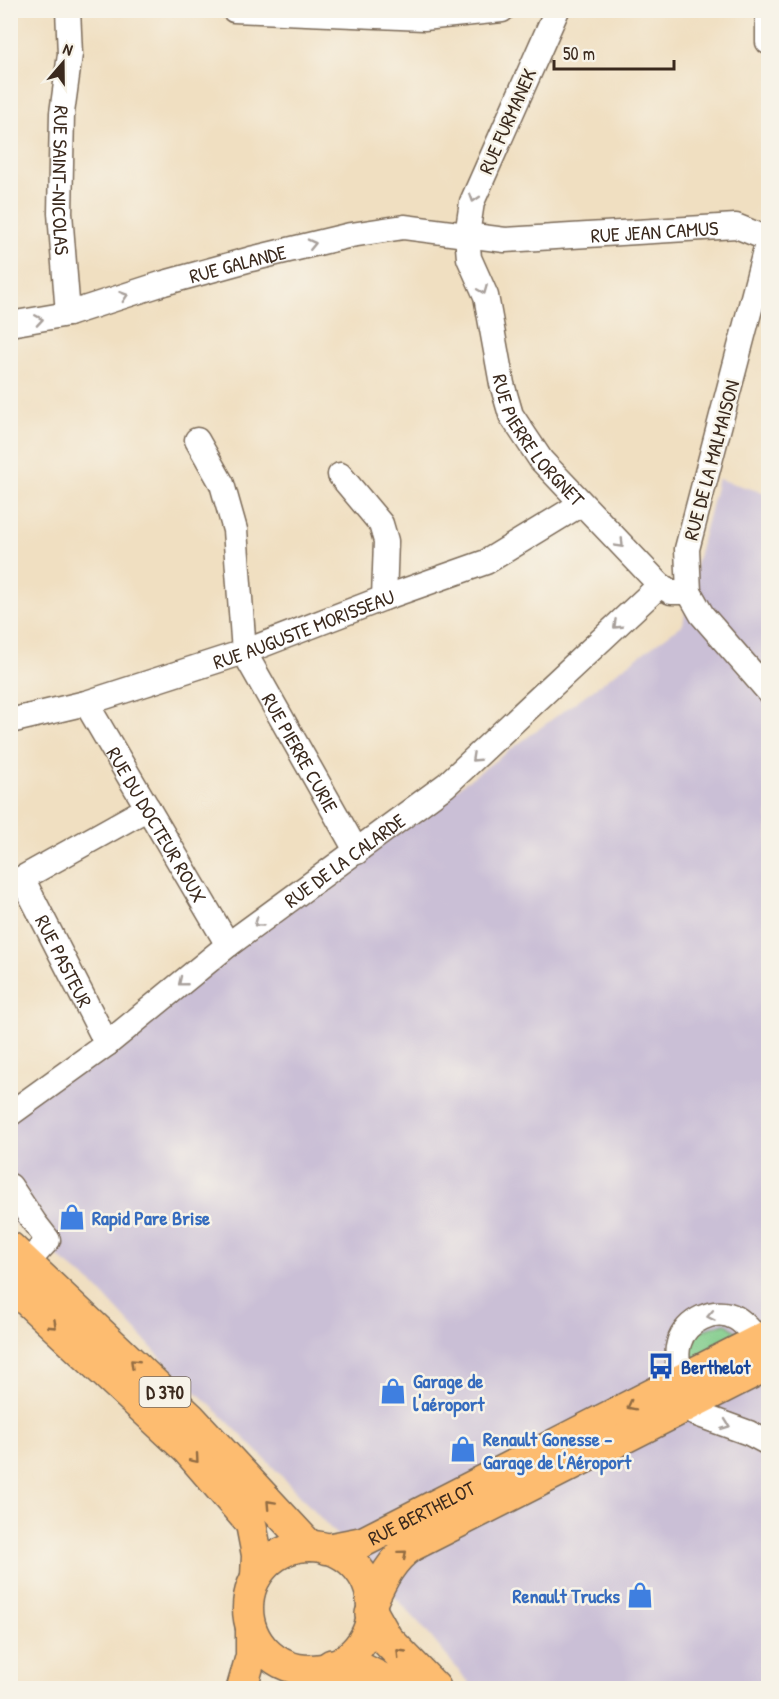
<svg xmlns="http://www.w3.org/2000/svg" width="779" height="1699" font-family="'Patrick Hand',sans-serif">
  <rect width="100%" height="100%" fill="#f7f3e8"/>
  <filter id="ink" filterUnits="userSpaceOnUse"><feTurbulence type="fractalNoise" baseFrequency=".0167" numOctaves="2"/><feDisplacementMap in="SourceGraphic" scale="12" xChannelSelector="R" yChannelSelector="G"/><feConvolveMatrix kernelMatrix="1 2 1 2 8 2 1 2 1" color-interpolation-filters="sRGB"/></filter>
  <filter id="wash" filterUnits="userSpaceOnUse"><feTurbulence type="fractalNoise" baseFrequency=".008" numOctaves="4" result="noise"/><feDisplacementMap in="SourceGraphic" scale="24" xChannelSelector="R" yChannelSelector="G"/><feGaussianBlur stdDeviation="1.35" result="paint"/><feColorMatrix in="noise" values="0 0 0 0 0 0 0 0 0 0 0 0 0 0 0 0 0 1.4 0 .05"/><feComposite in="paint" operator="in"/></filter>
  <g filter="url(#wash)">
    <rect width="100%" height="100%" fill="#f0dfc1"/>
    <path fill="#cabfd6" d="M718,479L768,494V1688H473L421,1625L272,1466L218,1412L174,1372L95,1286L11,1220L10,1114L683,624L689,592Z"/>
    <path fill="#7ecb89" stroke="#5c7a54" stroke-width="1.5" d="M725,1323L741,1335L689,1361L687,1347L693,1333Z"/>
  </g>
  <g filter="url(#ink)">
    <g fill="none" stroke-linecap="round" stroke-linejoin="round">
      <g stroke="#7a6957" stroke-width="27">
        <g id="minor">
          <path id="s1" d="M68,10L70,54L62,113L60,213L68,314"/>
          <path d="M234,10L424,18L502,10"/>
          <path id="s2" d="M557,10L472,202L467,235L469,258L486,296L502,384L511,415L541,460L660,585L671,592H689"/>
          <path d="M768,10V42"/>
          <path d="M768,240L687,549L689,592L702,615L768,691"/>
          <path id="s3" d="M10,324L68,314L164,283L251,259L351,235L404,227L505,240L736,226L768,239"/>
          <path id="s4" d="M197,440L222,484L235,530L244,652L357,852"/>
          <path d="M340,475L381,524L386,541L384,598"/>
          <path id="s5" d="M86,703L228,945"/>
          <path id="s6" d="M10,721L86,703L244,652L384,598L486,562L581,504"/>
          <path id="s7" d="M22,878L107,1044"/>
          <path d="M10,885L148,808"/>
          <path id="s8" d="M10,1114L107,1044L228,945L446,785L660,585"/>
          <path d="M10,1186L34,1222L48,1240L27,1263"/>
          <path d="M683,1380C679,1368 675,1356 679,1343C685,1321 715,1306 736,1318C745,1323 752,1333 759,1340"/>
          <path d="M683,1409L749,1433L768,1443"/>
        </g>
      </g>
      <g stroke="#7a6957" stroke-width="33">
        <g id="major">
          <path d="M10,1247L191,1418L310,1546"/>
          <path d="M10,1285L187,1450L251,1524L257,1555L256,1577"/>
          <circle cx="310" cy="1608" r="62"/>
          <path id="s9" d="M327,1549L363,1542L768,1335"/>
          <path d="M372,1602C382,1580 392,1559 412,1546L768,1365"/>
          <path d="M242,1688L251,1656V1628"/>
        </g>
      </g>
      <g stroke="#7a6957" stroke-width="36">
        <path id="highway" d="M372,1614L386,1639L434,1688
          M332,1666L364,1671L398,1688"/>
      </g>
      <use href="#minor" stroke="#fff" stroke-width="24"/>
      <use href="#major" stroke="#fdbc70" stroke-width="30"/>
      <use href="#highway" stroke="#fdbc70" stroke-width="33"/>
    </g>
    <defs><path id="oneway-chevron" d="M-2-3.5L2.5 0L-2 3.5" fill="none" stroke-width="1.6" stroke-linecap="round" stroke-linejoin="round" transform="scale(1.5)"/></defs>
    <g stroke="#a79f9a">
      <use href="#oneway-chevron" transform="translate(474 198) rotate(108)"/>
      <use href="#oneway-chevron" transform="translate(312 244) rotate(-13)"/>
      <use href="#oneway-chevron" transform="translate(483 290) rotate(68)"/>
      <use href="#oneway-chevron" transform="translate(124 296) rotate(-18)"/>
      <use href="#oneway-chevron" transform="translate(39 320) rotate(-9)"/>
      <use href="#oneway-chevron" transform="translate(620 544) rotate(46)"/>
      <use href="#oneway-chevron" transform="translate(617 625) rotate(137)"/>
      <use href="#oneway-chevron" transform="translate(475 758) rotate(137)"/>
      <use href="#oneway-chevron" transform="translate(258 923) rotate(144)"/>
      <use href="#oneway-chevron" transform="translate(182 982) rotate(141)"/>
      <use href="#oneway-chevron" transform="translate(711 1316) rotate(169)"/>
      <use href="#oneway-chevron" transform="translate(726 1425) rotate(20)"/>
    </g>
    <g stroke="#926c43">
      <use href="#oneway-chevron" transform="translate(53 1325) rotate(43)"/>
      <use href="#oneway-chevron" transform="translate(134 1363) rotate(-136)"/>
      <use href="#oneway-chevron" transform="translate(631 1406) rotate(153)"/>
      <use href="#oneway-chevron" transform="translate(195 1459) rotate(49)"/>
      <use href="#oneway-chevron" transform="translate(270 1504) rotate(-133)"/>
      <use href="#oneway-chevron" transform="translate(403 1554) rotate(-40)"/>
      <use href="#oneway-chevron" transform="translate(400 1653) rotate(-134)"/>
    </g>
  </g>
  <defs>
    <g id="shop-bare" transform="scale(2.07)"><path d="M-5-2.5h2.3a2.7 3.5 0 0 1 5.4 0H5L5.5 6h-11ZM-1.5-2.5h3a1.5 2.3 0 0 0-3 0Z" fill="#3f7fe0" stroke="#f7f3e8" stroke-width="2.5" paint-order="stroke"/></g>
    <g id="bus-bare" transform="scale(2.07)"><path d="M-5-6H5V4H4V6H2V4H-2V6H-4V4H-5ZM-3.5-4V0h7V-4ZM-3.5 1.2v1.5H-2V1.2ZM2 1.2v1.5H3.5V1.2Z" fill="#1a4fb4" stroke="#f7f3e8" stroke-width="2.5" paint-order="stroke"/></g>
  </defs>
  <g fill-rule="evenodd">
    <use href="#shop-bare" x="72" y="1217"/>
    <use href="#bus-bare" x="661" y="1366"/>
    <use href="#shop-bare" x="393" y="1391"/>
    <use href="#shop-bare" x="463" y="1449"/>
    <use href="#shop-bare" x="640" y="1595"/>
  </g>
  <g text-anchor="middle" dominant-baseline="central" stroke-width="5" stroke-linejoin="round" paint-order="stroke">
    <rect fill="#f7f3e8" stroke="#73665b" stroke-width="1.5" x="139.5" y="1377" width="51" height="30" rx="4.5"/>
    <g font-size="18" font-weight="bold" fill="#3b2a1e">
      <text x="165" y="1392">D 370</text>
    </g>
    <g font-size="20" fill="#3b2a1e" stroke="#f7f3e8">
      <text transform="translate(507 121) rotate(-66)">RUE FURMANEK</text>
      <text stroke="none"><textPath href="#s1" startOffset="171">RUE SAINT-NICOLAS</textPath></text>
      <text stroke="none"><textPath href="#s3" startOffset="658">RUE JEAN CAMUS</textPath></text>
      <text stroke="none"><textPath href="#s3" startOffset="236">RUE GALANDE</textPath></text>
      <text stroke="none"><textPath href="#s2" startOffset="465">RUE PIERRE LORGNET</textPath></text>
      <text transform="translate(711 460) rotate(-75)">RUE DE LA MALMAISON</text>
      <text stroke="none"><textPath href="#s6" startOffset="308">RUE AUGUSTE MORISSEAU</textPath></text>
      <text stroke="none"><textPath href="#s4" startOffset="336">RUE PIERRE CURIE</textPath></text>
      <text stroke="none"><textPath href="#s5" startOffset="141">RUE DU DOCTEUR ROUX</textPath></text>
      <text stroke="none"><textPath href="#s8" startOffset="420">RUE DE LA CALARDE</textPath></text>
      <text stroke="none"><textPath href="#s7" startOffset="93">RUE PASTEUR</textPath></text>
      <text stroke="none"><textPath href="#s9" startOffset="102">RUE BERTHELOT</textPath></text>
    </g>
    <g font-size="20" font-weight="bold" fill="#366cbe" stroke="#f7f3e8" text-anchor="start">
      <text x="92" y="1217">Rapid Pare Brise</text>
      <text x="413" y="1380">Garage de<tspan x="413" dy="23">l'aéroport</tspan></text>
      <text x="483" y="1438">Renault Gonesse -<tspan x="483" dy="23">Garage de l'Aéroport</tspan></text>
      <text x="620" y="1595" text-anchor="end">Renault Trucks</text>
    </g>
    <g font-size="20" font-weight="bold" fill="#164399" stroke="#f7f3e8" text-anchor="start">
      <text x="681" y="1366">Berthelot</text>
    </g>
  </g>
  <rect width="779" height="1699" fill="none" stroke="#f7f3e8" stroke-width="36"/>
  <g transform="translate(63 63) rotate(20)" stroke="#f7f3e8" stroke-width="4.5" paint-order="stroke">
  <path d="M0-4.5L10 22L0 15L-10 22Z" fill="#3b2a1e"/>
  <text y="-9" font-size="16" font-weight="bold" text-anchor="middle" fill="#3b2a1e">N</text>
  </g>
  <path d="M554 60v9h120v-9" fill="none" stroke="#3b2a1e" stroke-width="3"/>
  <text x="563" y="60" font-size="18" fill="#3b2a1e" stroke="#f7f3e8" stroke-width="4.5" paint-order="stroke">50 m</text>
</svg>
